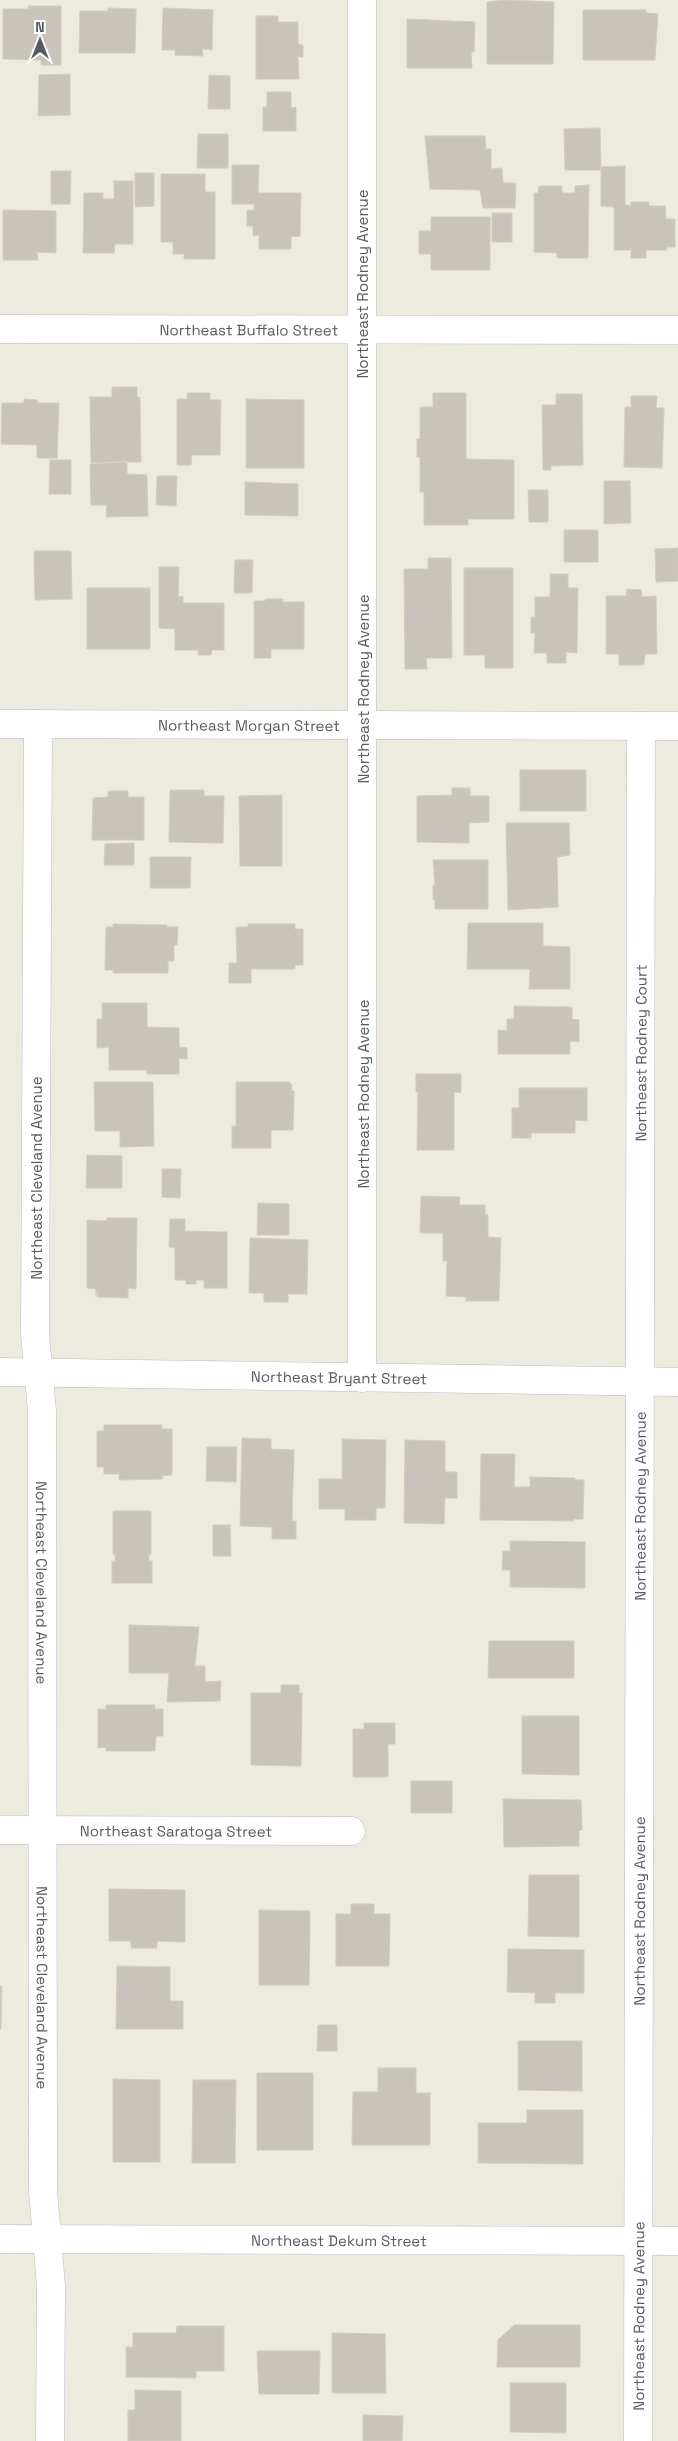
<svg xmlns="http://www.w3.org/2000/svg" width="678" height="2441" font-family="'Space Grotesk',sans-serif">
  <rect width="100%" height="100%" fill="#edebde"/>
  <path fill="#c8c4bc" stroke="#d2cdbd" d="M504,0L554,2L553,64H487V2Z
    M28,6H61V65H41V60L3,59V9H29Z
    M108,8L136,9L135,53H79L80,11H108Z
    M163,8L213,10L212,50L202,49L203,56L175,55V50H162Z
    M583,10H646V13L658,14L655,60H583Z
    M256,16H278V22H298V44L303,45V57H298L299,79H256Z
    M407,19L475,22L474,52H471L472,68H407Z
    M70,74V115L38,116L39,75Z
    M209,75L230,76V109H208Z
    M267,92H291V108L296,107V131H263V107H267Z
    M600,128L601,170H565L564,129Z
    M198,134H228V168H197Z
    M425,136H485L486,149H491V169L502,168L503,183H516L515,208H483L480,190L430,189Z
    M232,165H259L258,193H301L300,236L291,237V249H259V235L253,236V226H247V210H254V204H232Z
    M625,166V205L631,206V202H649V206H665L666,219H675V247H666L667,250H646V258H631V250H614V207L601,206V167Z
    M51,171H71L70,204H51Z
    M135,173H154V206L135,207Z
    M161,174H205V192H215V259H184V254H173V242H161Z
    M114,181H133V244H115L114,253H83L84,193H103V199H114Z
    M589,185L588,258H557V253L534,252V193H538L539,186H562V193H575V186Z
    M3,210L56,211V253L37,252L38,260H3Z
    M492,213H512V242H492Z
    M431,217H490V270H431V254H419V231H431Z
    M112,387H137V397H140L141,462H127V461L91,463L90,397H112Z
    M187,393H210V400H221L220,455H192L191,465H177V399H187Z
    M433,393H466V459L514,460V519H468V525H424V492H420V457H417V439H420V407H433Z
    M556,394H582L583,465L551,466V470H543L542,405H556Z
    M631,396H657L656,408H664L662,468L624,467L625,407H631Z
    M24,399L37,400L38,403H59L57,458H37V445L1,444L2,403H24Z
    M246,399L304,400V468H246Z
    M50,460H71V494H49Z
    M127,462V474L147,475L148,516L106,517L107,505H91L90,464Z
    M157,476H177L176,506L156,505Z
    M604,481H630L631,523L604,524Z
    M245,482L298,484V516L245,515Z
    M528,490H548V522H529Z
    M564,530H598V562H564Z
    M678,548V581L656,582L655,549Z
    M34,551H71L72,599L35,600Z
    M428,558H451L452,658H426L427,669H405L404,569H428Z
    M235,560H253L252,593H234Z
    M159,567H179L178,597L183,596V603H224V650H212L211,655H198V650H175V629L159,628Z
    M464,568H513V668H485V655H464Z
    M550,574H568V588H578L577,653L566,652V663H547V653H534L535,633H531V617H535V597H550Z
    M87,588H150V649H87Z
    M627,589L641,590L642,597L656,596L657,654H645L644,665H619V654H606V596H626Z
    M265,599H283V602H304V649H271V658H254V601H265Z
    M520,770H586V811H520Z
    M452,788H470V796H489V822L469,823V843L417,842V796L452,795Z
    M170,790H204V796H224L223,843L169,842Z
    M108,791H128V797H144V840H92L93,798L108,797Z
    M282,795V866H240L239,796Z
    M506,823H569L570,855L557,857L558,907L508,910Z
    M134,843V865H104L105,844Z
    M150,857H191L190,888H150Z
    M433,860H488V909H435V900H433V885H435Z
    M468,923H543V946L570,947V989H529L530,969H467Z
    M113,924L167,925V927H178L177,945H174V961H168V973H113V970H105L106,927H113Z
    M248,924H295V929H303V965H295V969H251V983H229V963H237L236,927H248Z
    M102,1003H147V1027L179,1028V1047L187,1048V1059L179,1058V1074H147V1070H109V1047L97,1048V1019H102Z
    M514,1006L572,1007V1019L579,1020V1042L570,1041V1054H498V1030L507,1031V1019H514Z
    M416,1074H461V1093L454,1092V1150H417L418,1092H416Z
    M94,1082H153L154,1146L120,1147V1131H95Z
    M236,1082H289L292,1085L291,1091H294L293,1130H271V1148H232V1126H236Z
    M519,1088H587V1121L575,1120V1133H531V1138H512V1108H519Z
    M87,1155L122,1156V1188H86Z
    M162,1169H181L180,1198L162,1197Z
    M421,1196L460,1197L459,1205H485V1214L488,1215V1237L501,1238L499,1301H466V1297L446,1296L447,1261H443V1233H420Z
    M258,1203L289,1204V1235H257Z
    M107,1218H137L136,1289L128,1288V1298L98,1297V1290L96,1297V1289L87,1288V1220L107,1221Z
    M170,1219H185V1231L227,1232V1288H204V1280H196V1284H186V1280H175V1248L169,1247Z
    M250,1238L308,1240L307,1294H288V1302H264V1293H249Z
    M104,1425H162V1429H172V1475L162,1476L163,1479L119,1480V1474H104V1467H97V1431H104Z
    M242,1438L271,1439V1449L294,1450L292,1521H296V1539H272V1527L240,1526Z
    M342,1439L386,1440L385,1508H376V1520H345V1509H319V1479H342Z
    M405,1440L445,1441V1472H457V1498H445L444,1524L404,1523Z
    M207,1447H237L236,1482L206,1481Z
    M481,1454H515L514,1487H530V1477L575,1478V1480H584L583,1519H574V1521L480,1520Z
    M113,1511H151V1554H149V1561H152V1583H112V1561L115,1562V1554H113Z
    M213,1525H230L231,1556H213Z
    M510,1541L585,1542V1588L510,1587V1570H502L503,1551H510Z
    M129,1625L199,1627L195,1666H205V1682L221,1681L220,1701L167,1702L169,1673H129Z
    M489,1641H574V1678H488Z
    M281,1685H299V1693H302L301,1766L251,1765V1693H281Z
    M106,1705H155V1709H163V1736H156L155,1751H106V1747L98,1748V1709L106,1710Z
    M522,1716H579V1775L522,1774Z
    M364,1723H395V1744H388V1777H353V1729H364Z
    M411,1781H452V1813H411Z
    M503,1799L581,1800L582,1830L579,1831V1846L504,1847Z
    M529,1875H579V1937L528,1936Z
    M109,1889L185,1890V1942L157,1941V1948H131V1941H109Z
    M351,1904H374V1914H390L389,1966H336V1914H351Z
    M259,1910L310,1911L309,1985H259Z
    M508,1949L584,1950V1993H555V2003H535V1993L507,1992Z
    M117,1966L170,1967V2001H183V2029H116Z
    M0,1986H2L1,2029H0Z
    M318,2025H337V2051H317Z
    M518,2041H582V2091L518,2090Z
    M378,2068H416V2093H430V2145H352L353,2092H378Z
    M257,2073H313V2150H257Z
    M113,2079L160,2080V2162H113Z
    M193,2080H236L235,2163H192Z
    M527,2110H583V2164L478,2163V2123H527Z
    M514,2325H580V2367H497L498,2340Z
    M177,2326H224V2371H196V2378L126,2377V2347H133V2333H176Z
    M332,2333L385,2334L386,2393H332Z
    M257,2351H320L319,2394H259Z
    M510,2383H566V2433L510,2432Z
    M135,2390L181,2391V2441H128V2410H135Z
    M363,2415L403,2416L402,2441H363Z"/>
  <g fill="none" stroke-linecap="round" stroke-linejoin="round">
    <g stroke="#babcc2" stroke-width="29">
      <g id="minor">
        <path id="s1" d="M0,329L678,330"/>
        <path id="s2" d="M0,724L678,726"/>
        <path id="s3" d="M38,724L35,1334L42,1411L43,2190L51,2286L50,2441"/>
        <path id="s4" d="M0,1372L678,1382"/>
        <path d="M362,1378V0"/>
        <path id="s5" d="M0,1830L351,1831"/>
        <path id="s6" d="M0,2239L678,2241"/>
        <path id="s7" d="M638,2441L641,726"/>
      </g>
    </g>
    <use href="#minor" stroke="#fff" stroke-width="28"/>
  </g>
  <g text-anchor="middle" dominant-baseline="central" stroke-width="4.5" stroke-linejoin="round" paint-order="stroke">
    <g font-size="15" fill="#585b61" stroke="#fff">
      <text transform="translate(362 284) rotate(-90)">Northeast Rodney Avenue</text>
      <text stroke="none"><textPath href="#s1" startOffset="249">Northeast Buffalo Street</textPath></text>
      <text transform="translate(363 689) rotate(-90)">Northeast Rodney Avenue</text>
      <text stroke="none"><textPath href="#s2" startOffset="249">Northeast Morgan Street</textPath></text>
      <text stroke="none"><textPath href="#s7" startOffset="1388">Northeast Rodney Court</textPath></text>
      <text transform="translate(363 1094) rotate(-90)">Northeast Rodney Avenue</text>
      <text transform="translate(36 1178) rotate(-90)">Northeast Cleveland Avenue</text>
      <text stroke="none"><textPath href="#s4" startOffset="339">Northeast Bryant Street</textPath></text>
      <text stroke="none"><textPath href="#s7" startOffset="935">Northeast Rodney Avenue</textPath></text>
      <text stroke="none"><textPath href="#s3" startOffset="859">Northeast Cleveland Avenue</textPath></text>
      <text stroke="none"><textPath href="#s5" startOffset="176">Northeast Saratoga Street</textPath></text>
      <text stroke="none"><textPath href="#s7" startOffset="530">Northeast Rodney Avenue</textPath></text>
      <text stroke="none"><textPath href="#s3" startOffset="1264">Northeast Cleveland Avenue</textPath></text>
      <text stroke="none"><textPath href="#s6" startOffset="339">Northeast Dekum Street</textPath></text>
      <text stroke="none"><textPath href="#s7" startOffset="125">Northeast Rodney Avenue</textPath></text>
    </g>
  </g>
  <g transform="translate(40 40)" stroke="#ffffff" stroke-width="4" paint-order="stroke">
  <path d="M0-4L9 19L0 12L-9 19Z" fill="#585b61"/>
  <text y="-8" font-size="14" font-weight="bold" text-anchor="middle" fill="#585b61">N</text>
  </g>
</svg>
